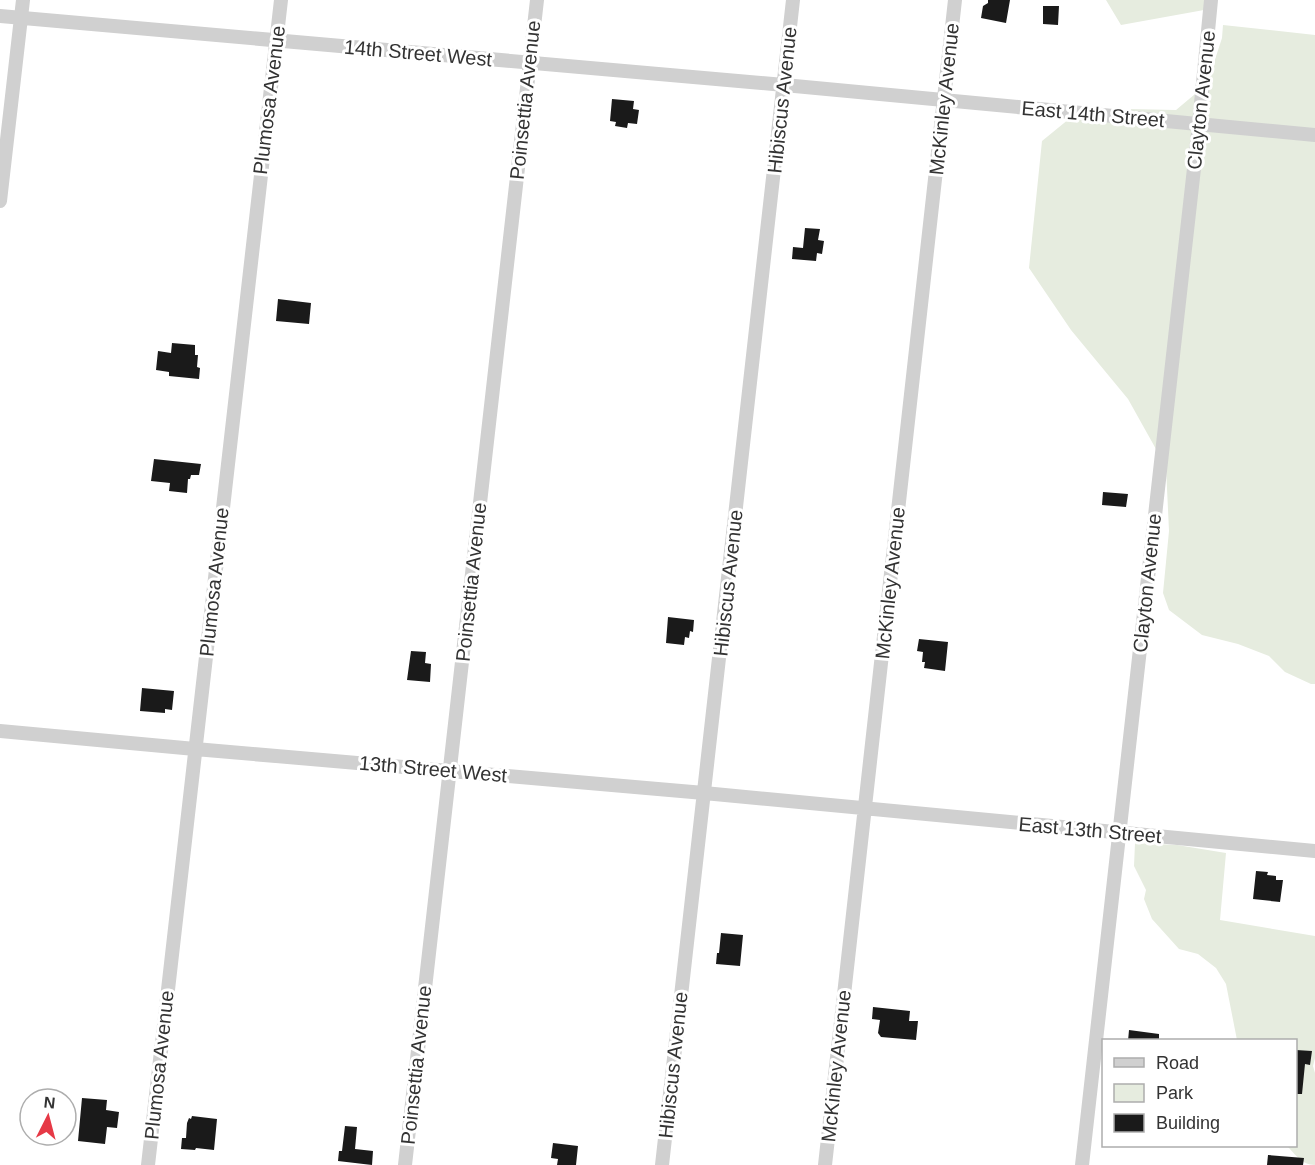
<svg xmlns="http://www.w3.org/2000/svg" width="1315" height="1165" font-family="Helvetica,sans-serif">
  <rect width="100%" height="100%" fill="#fff"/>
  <path fill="#e6ecdf" d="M1106,0H1217L1215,8L1121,25Z
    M1223,25L1315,35V684H1311L1285,672L1269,656L1238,644L1202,635L1169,610L1163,593L1169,531L1166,467L1128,399L1071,330L1029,268L1042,141L1080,110L1128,109L1176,110L1207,84L1222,38Z
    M1135,843L1177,845L1226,853L1220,920L1315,936V1058L1313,1066L1315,1073V1165C1302,1165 1295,1154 1287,1146H1296V1040H1237L1226,984L1216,968L1198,954L1179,949L1152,919L1144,899L1146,890L1134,866Z"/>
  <path fill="#1a1a1a" d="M988,0H1010L1006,23L981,18L983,6L988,3Z
    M1043,6H1059L1058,25L1043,24Z
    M612,99L634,101L633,109L639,110L637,124L628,123L627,128L615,126L616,122L610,121Z
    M805,228L820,229L818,240L824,241L822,254L817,253L816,261L792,259L793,247L803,248Z
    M278,299L311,303L309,324L276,321Z
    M172,343L195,345V355H198L197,367L200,368L199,379L169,376V372L156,370L158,351L171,353Z
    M154,459L201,464L199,475H191L190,479H188L187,493L169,491L170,483L151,481Z
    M1103,492L1128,494L1126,507L1102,505Z
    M668,617L694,620L693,632L690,631L689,638L685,637L684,645L666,643Z
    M919,639L948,642L945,671L924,668L925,662H922L923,652L917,651Z
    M411,651L426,652L425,663L431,664L430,682L407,680Z
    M142,688L174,691L172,710L165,709V713L140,711Z
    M1256,871L1268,872L1267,875L1276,876V880H1283L1280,902L1253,899Z
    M721,933L743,935L740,966L716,964L717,953H719Z
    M873,1007L910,1011L909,1021H918L916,1040L881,1037L878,1033L880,1020L872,1019Z
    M1129,1030L1159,1034V1041H1128Z
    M1296,1050L1312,1051L1310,1065L1305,1064L1302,1094H1296Z
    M82,1098L107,1100L106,1110L119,1112L117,1128L107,1127L105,1144L78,1141Z
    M192,1116L217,1119L214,1150L196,1148L195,1150L181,1149L182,1138H186L187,1123L189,1118L191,1119Z
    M345,1126L357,1127L355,1149L373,1151L372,1165L338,1161L339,1151H342Z
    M553,1143L578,1146L576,1165H557L558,1159L551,1158Z
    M1268,1155L1304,1158L1303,1165H1267Z"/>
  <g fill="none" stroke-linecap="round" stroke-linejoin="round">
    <path stroke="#d0d0d0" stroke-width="14" d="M0,16L784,85L1315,135
      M0,201L23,0
      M0,731L195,749L704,793L1315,851
      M148,1165L281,0
      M405,1165L537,0
      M662,1165L793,0
      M825,1165L955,0
      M1082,1165L1199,124L1211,0"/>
  </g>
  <g text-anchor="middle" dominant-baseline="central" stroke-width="6" stroke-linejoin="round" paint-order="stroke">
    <g font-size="20" fill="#333" stroke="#fff">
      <text transform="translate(418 53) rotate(5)">14th Street West</text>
      <text transform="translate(944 99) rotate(-84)">McKinley Avenue</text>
      <text transform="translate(269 100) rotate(-83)">Plumosa Avenue</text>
      <text transform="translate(525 100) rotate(-84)">Poinsettia Avenue</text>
      <text transform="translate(782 100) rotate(-84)">Hibiscus Avenue</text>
      <text transform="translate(1201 100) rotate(-84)">Clayton Avenue</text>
      <text transform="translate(1093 114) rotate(5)">East 14th Street</text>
      <text transform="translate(214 582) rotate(-84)">Plumosa Avenue</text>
      <text transform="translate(471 582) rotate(-84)">Poinsettia Avenue</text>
      <text transform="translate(728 583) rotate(-84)">Hibiscus Avenue</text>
      <text transform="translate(890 583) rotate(-84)">McKinley Avenue</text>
      <text transform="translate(1147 583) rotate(-84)">Clayton Avenue</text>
      <text transform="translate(433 769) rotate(5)">13th Street West</text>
      <text transform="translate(1090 830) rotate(5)">East 13th Street</text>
      <text transform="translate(159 1065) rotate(-84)">Plumosa Avenue</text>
      <text transform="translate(416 1065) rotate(-84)">Poinsettia Avenue</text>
      <text transform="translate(673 1065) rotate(-84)">Hibiscus Avenue</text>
      <text transform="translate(836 1066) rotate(-84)">McKinley Avenue</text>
    </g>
  </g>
  <rect x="1102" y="1039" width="195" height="108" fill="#ffffff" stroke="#adadad" stroke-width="1.5"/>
  <rect x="1114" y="1058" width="30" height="9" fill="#d0d0d0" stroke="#adadad" stroke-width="1.5"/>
  <text x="1156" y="1069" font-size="18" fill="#333333">Road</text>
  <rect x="1114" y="1084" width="30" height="18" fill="#e6ecdf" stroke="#adadad" stroke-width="1.5"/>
  <text x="1156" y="1099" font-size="18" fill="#333333">Park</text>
  <rect x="1114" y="1114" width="30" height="18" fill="#1a1a1a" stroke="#adadad" stroke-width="1.5"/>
  <text x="1156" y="1129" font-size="18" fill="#333333">Building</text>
  <g transform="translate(48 1117) rotate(6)"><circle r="28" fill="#ffffff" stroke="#adadad" stroke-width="1.5"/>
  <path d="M0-4.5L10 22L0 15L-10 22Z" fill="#e63946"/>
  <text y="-9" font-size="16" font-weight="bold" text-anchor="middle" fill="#333333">N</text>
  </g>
</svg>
